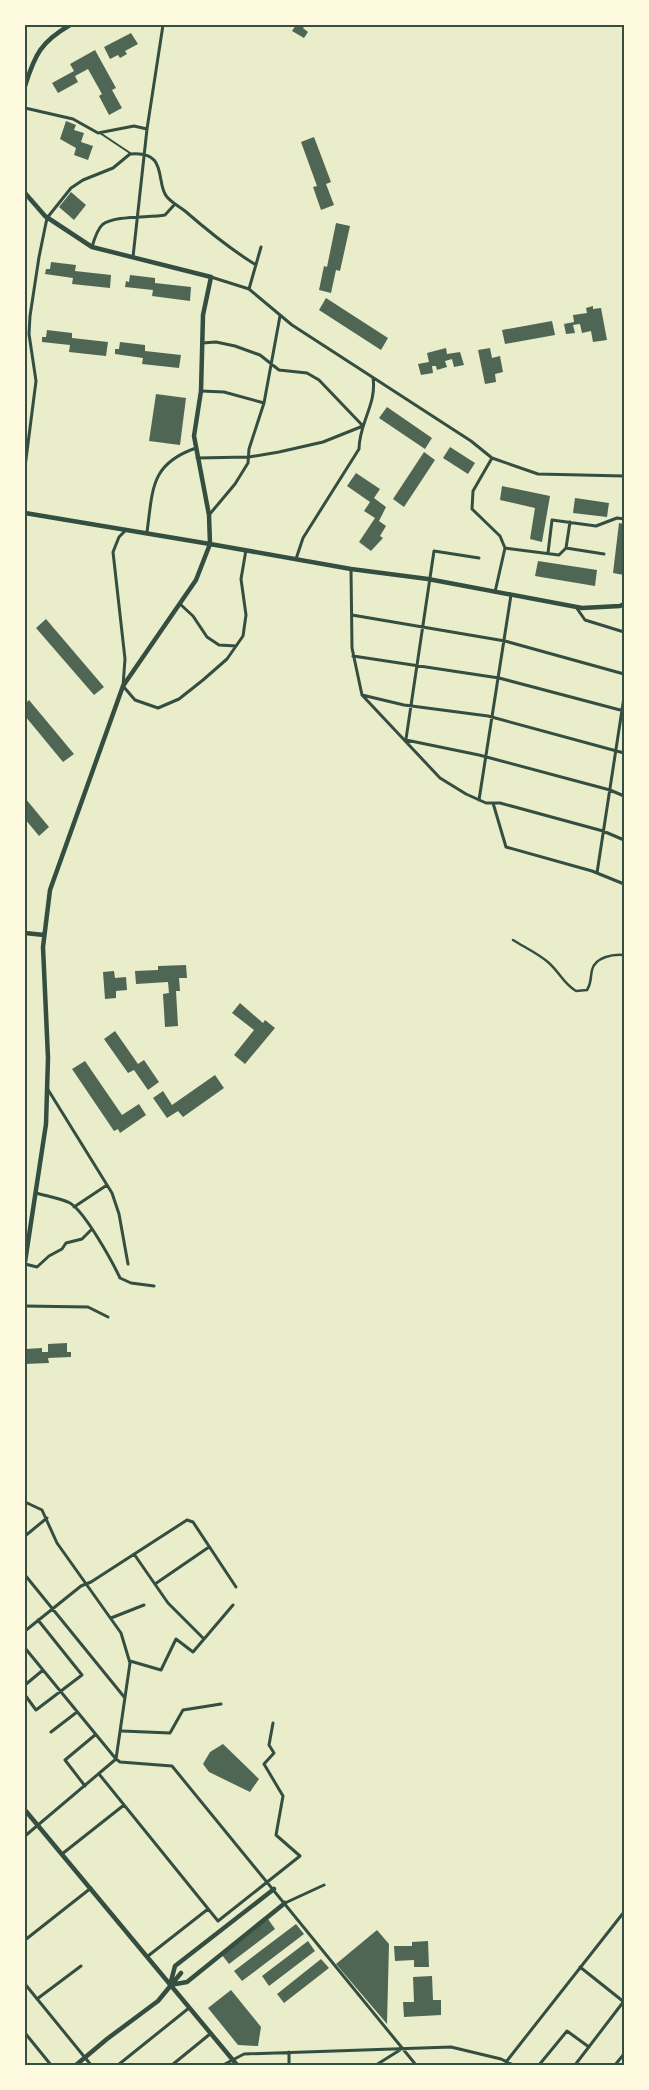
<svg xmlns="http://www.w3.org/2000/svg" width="649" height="2090" font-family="'Alegreya Sans',sans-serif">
  <rect width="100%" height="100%" fill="#e9edc9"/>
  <path fill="#4f6655" d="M296,25H305L303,28L308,32L304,38L292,31Z
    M131,33L138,44L125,51L127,54L120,58L118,55L110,59L104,47Z
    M95,50L116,88L112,90L122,108L109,115L99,96L102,94L88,69L75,76L78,82L58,93L52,83L74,71L70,64Z
    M66,121L76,125L74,130L84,133L81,142L93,146L88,160L74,155L76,148L60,139Z
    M314,137L331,182L326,184L334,205L321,210L313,187L317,186L301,142Z
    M71,192L86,205L74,220L59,207Z
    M336,223L350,226L340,271L336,270L331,293L319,290L324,266L327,267Z
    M51,262L76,265L75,271L111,275L110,288L72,284L73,278L45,274L46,269H50Z
    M130,275L155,278V283L191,287L190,301L152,296L153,290L125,287L126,281L129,282Z
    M326,298L388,338L381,350L319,310Z
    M593,306V309L601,308L607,340L593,342L591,331L582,333L580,324L573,325L575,333L566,334L564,324L574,322L573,315L587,313L586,308Z
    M552,321L555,335L505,344L502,330Z
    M47,330L72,333V338L108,342L106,356L69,352L70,345L42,342V337H46Z
    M120,342L145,345V351L181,355L179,368L142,364L143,358L115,354V349H119Z
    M446,348L447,354L460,352L464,365L454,367L452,359L445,361L447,367L437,370L436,366H432L433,373L421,375L418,364L429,362L427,353Z
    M490,348L492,358L500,356L503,372L495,374L496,382L485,384L478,350Z
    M156,394L186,398L180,445L149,441Z
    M387,407L432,438L425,449L379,418Z
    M450,447L475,463L468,474L443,458Z
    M424,452L435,460L404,507L393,499Z
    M356,473L380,489L374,498L386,507L379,521L386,526L380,536L383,538L371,551L359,542L375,518L364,511L370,502L347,486Z
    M502,486L550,496L542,542L530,539L535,508L500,500Z
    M575,498L609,503L607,517L573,513Z
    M619,523L624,524V575L613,573Z
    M538,561L597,570L595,586L535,576Z
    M46,619L104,687L94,695L36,628Z
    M29,700L74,754L63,762L25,716V704Z
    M25,798L49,827L39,836L25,819Z
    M186,965L187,978H179L180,991H176L178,1026L165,1027L163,994L169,993L168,982L136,984L135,971L158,970V966Z
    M114,971L115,978L126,977L127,990L116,991V998L105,999L103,972Z
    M240,1003L263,1023L265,1020L275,1028L245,1064L234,1055L254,1030L232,1013Z
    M115,1031L138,1064L144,1060L159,1082L148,1090L134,1070L128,1073L104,1039Z
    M85,1061L122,1115L139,1104L146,1115L120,1133L118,1129L114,1131L72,1069Z
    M215,1075L224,1088L183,1117L178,1111L167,1118L153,1098L163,1091L172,1105Z
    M67,1343V1352H71V1357L48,1358L49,1363L25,1364V1349L42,1348V1352H48V1344Z
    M223,1744L259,1779L250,1792L209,1772L203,1764L210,1752Z
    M268,1919L275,1929L229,1964L222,1955Z
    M296,1924L304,1934L242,1981L234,1971Z
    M377,1930L389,1944L387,2024L336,1964Z
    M308,1941L315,1951L269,1986L262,1976Z
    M428,1941L429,1967H414V1960L395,1961L394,1946H412V1942Z
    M321,1959L329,1968L284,2003L277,1994Z
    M432,1976L433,2000H441V2015L404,2017L403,2002H414L413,1977Z
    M231,1990L261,2027L258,2046L238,2045L208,2008Z"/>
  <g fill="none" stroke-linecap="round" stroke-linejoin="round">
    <path stroke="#344e41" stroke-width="2" d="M100,133L130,153"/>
    <path stroke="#344e41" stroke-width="2.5" d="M513,940C524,947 539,954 549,963C560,973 564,984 576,991L587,990C592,982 590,978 592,970C595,957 613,954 624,955"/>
    <path stroke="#344e41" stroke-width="3" d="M25,108L73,119L98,133L134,126L147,129
      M92,247C94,240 97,230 102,225C114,215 149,218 165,215L175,204
      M133,257L147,129L163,25
      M211,277L249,289L292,325L471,441L492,458L538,474L624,476
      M249,289L261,247
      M201,391L224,392L264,403
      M197,458L249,457L279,452L323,442L363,426L319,380L307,373L279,370L260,355L235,346L216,342L202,343
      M492,458L473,491L472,509L500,536L505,548L495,592
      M25,467L36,381L29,334L30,316L39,257L47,218L71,188L83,180L113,168L130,154C169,150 155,183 167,197C172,203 179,206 185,211C208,231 230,249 256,265
      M209,515L235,484L248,463L249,449L264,403L280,316
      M126,530L119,537L113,552L125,659L123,686L135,700L158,708L179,699L203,680L227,659L243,636L246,615L241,579L246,550
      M147,532C153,489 150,464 196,448
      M505,548L559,555L566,548L604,554
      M566,548L570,522
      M548,553L552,520L596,526L617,518L624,519
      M296,559L303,538L359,449C359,423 377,404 373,378
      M351,569L352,648L362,695L440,778L466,794L486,803H500L603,831L624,840
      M180,604L193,616L207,637L219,645L236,646
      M576,607L585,620L624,632
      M352,615L505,641L624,674
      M353,656L499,678L624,711
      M362,695L404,705L488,716L624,753
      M406,739L434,551L479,558
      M406,740L479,755L610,790L624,796
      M479,800L511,595
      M493,803L506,847L592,871L624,884
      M597,873L624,697
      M47,1088L112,1193L119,1214L128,1264
      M36,1193C46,1196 60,1198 70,1203C85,1212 112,1261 120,1278L131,1283L154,1286
      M74,1207L107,1185
      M25,1264L37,1267L49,1256L62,1249L66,1243L82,1239L91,1230
      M25,1306L88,1307L108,1317
      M25,1502L42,1510L57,1543L121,1633L130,1663L116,1759L25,1836
      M25,1536L47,1518
      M134,1554L168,1603L204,1639
      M25,1575L125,1698
      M155,1584L209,1547
      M111,1618L144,1605
      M25,1631L81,1586L91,1582L187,1520L193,1522L236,1587
      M25,1648L116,1759L120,1762L172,1766L416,2065
      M130,1661L161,1670L176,1639L193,1652L233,1605
      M25,1685L43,1670
      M25,1695L36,1710L82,1675L38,1620
      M122,1731L170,1733L183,1710L221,1704
      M51,1732L77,1712
      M99,1774L218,1921L300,1856L276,1835L283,1796L264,1764L274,1753L269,1745L273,1723
      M85,1786L65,1760L95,1735
      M62,1854L124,1805
      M285,1903L324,1885
      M25,1940L91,1888
      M148,1956L208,1909
      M580,1967L624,2002
      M25,1984L91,2065
      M37,1999L81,1966
      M25,2033L51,2065
      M289,2052V2065
      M506,2062L624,1912
      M118,2065L189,2008
      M172,2065L210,2034
      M223,2065L244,2054L451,2047L501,2059L513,2065
      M376,2065L400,2050
      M539,2065L567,2031L589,2047
      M575,2065L624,2001
      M615,2065L624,2054"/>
    <path stroke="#344e41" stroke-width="4.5" d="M25,86C35,54 41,42 70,25
      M25,193L45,216L92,247L211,277L203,315L201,391L194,436L209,515L210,544L196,580L123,686L50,890L43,947L48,1058L46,1124L25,1262
      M210,544L351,569L428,579L582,608L620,606L624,604
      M25,933L44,935
      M170,1985L175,1966L274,1889
      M170,1985L187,1982L285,1903
      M76,2065L107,2039L158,2001L181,1973"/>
    <path stroke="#344e41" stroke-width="4.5" d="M25,513L210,544
      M25,1810L237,2065"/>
  </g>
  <rect width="649" height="2090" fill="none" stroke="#fefae0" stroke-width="52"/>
  <rect x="26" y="26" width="597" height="2038" fill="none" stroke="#344e41" stroke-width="2"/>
</svg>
